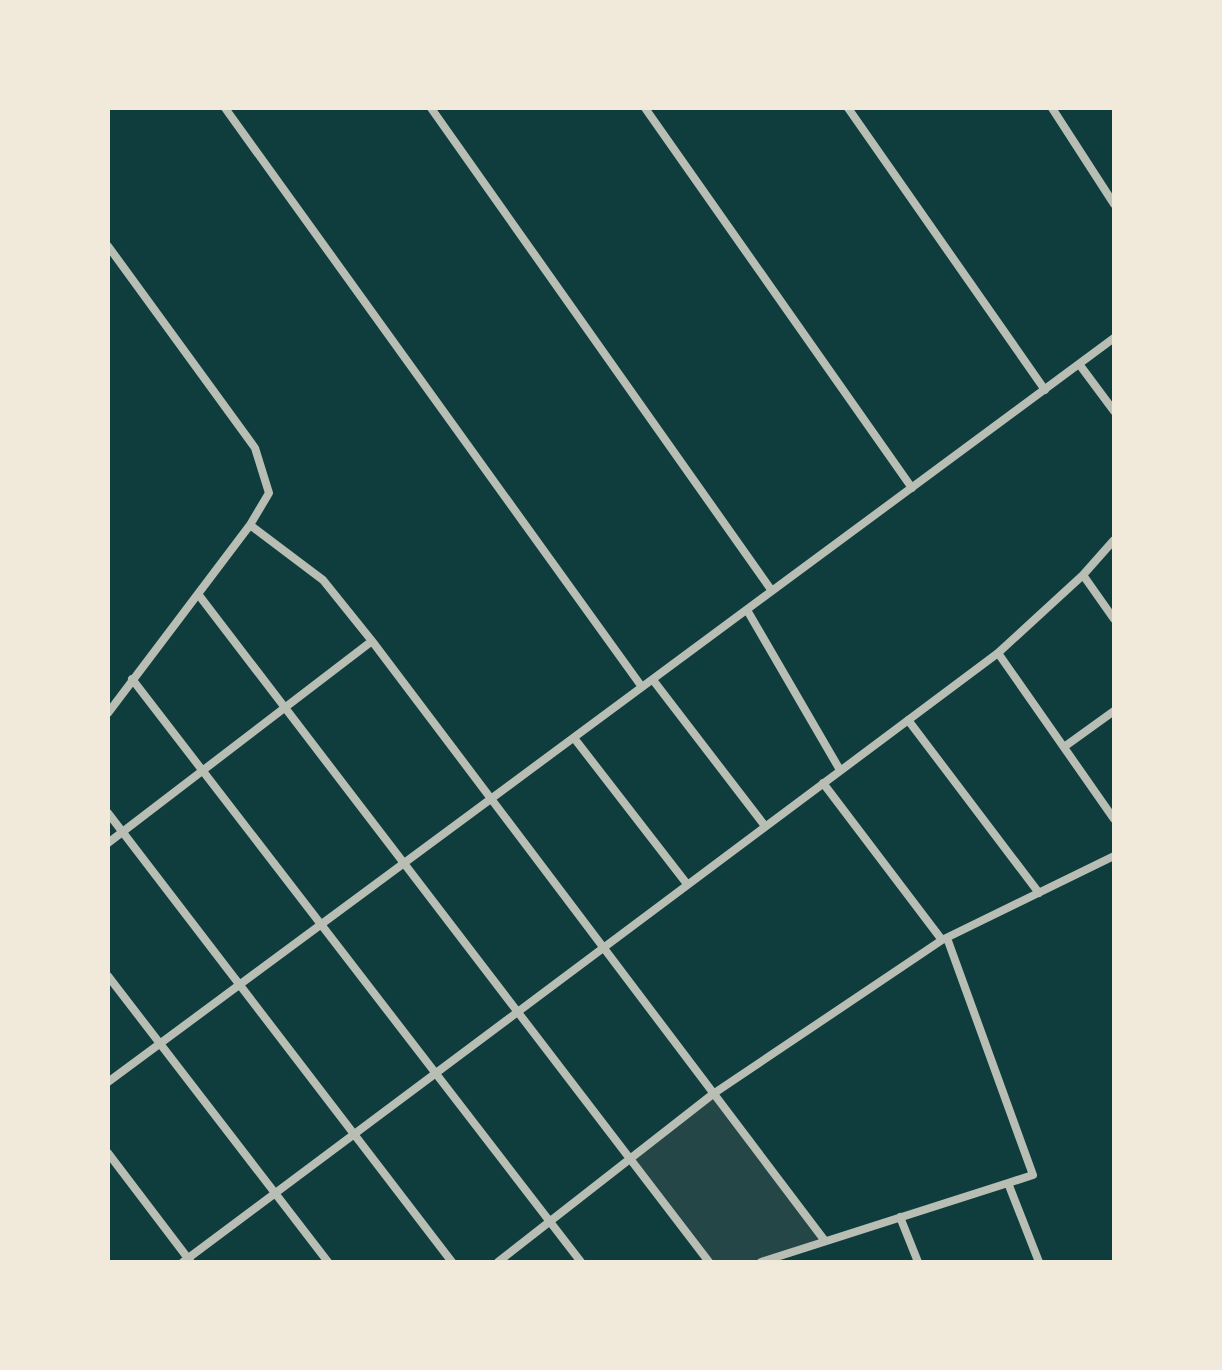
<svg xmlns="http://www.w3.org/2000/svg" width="1222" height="1370" font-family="'Titillium Web',sans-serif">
  <rect width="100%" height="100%" fill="#0f3d3e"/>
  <path fill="#244646" d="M713,1094L825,1241L761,1262H709L631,1160Z"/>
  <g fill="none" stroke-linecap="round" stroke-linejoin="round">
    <path stroke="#b8beb3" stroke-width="8" d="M225,108L642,687
      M431,108L772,591
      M645,108L912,488
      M848,108L1045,390
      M1052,108L1114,204
      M108,246L255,448L269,493L250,525L108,713
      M1079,364L1114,411
      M250,525L323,580L372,641L825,1241
      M1083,575L1114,619
      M198,594L709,1262
      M747,610L840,770
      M998,653L1114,819
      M132,679L581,1262
      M653,680L765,826
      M908,720L1039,893
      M574,738L687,884
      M1064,747L1114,711
      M823,783L942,940
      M108,813L452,1262
      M108,843L372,641
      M947,938L1033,1175L1008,1183L1039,1262
      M108,976L328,1262
      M108,1082L1114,338
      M108,1153L190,1261
      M900,1217L918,1262
      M183,1262L998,653L1083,575L1114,540
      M498,1262L713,1094L942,940L1114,856
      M761,1262L1008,1183"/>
  </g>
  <rect width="1222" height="1370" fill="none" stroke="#f1e9da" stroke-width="220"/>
</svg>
